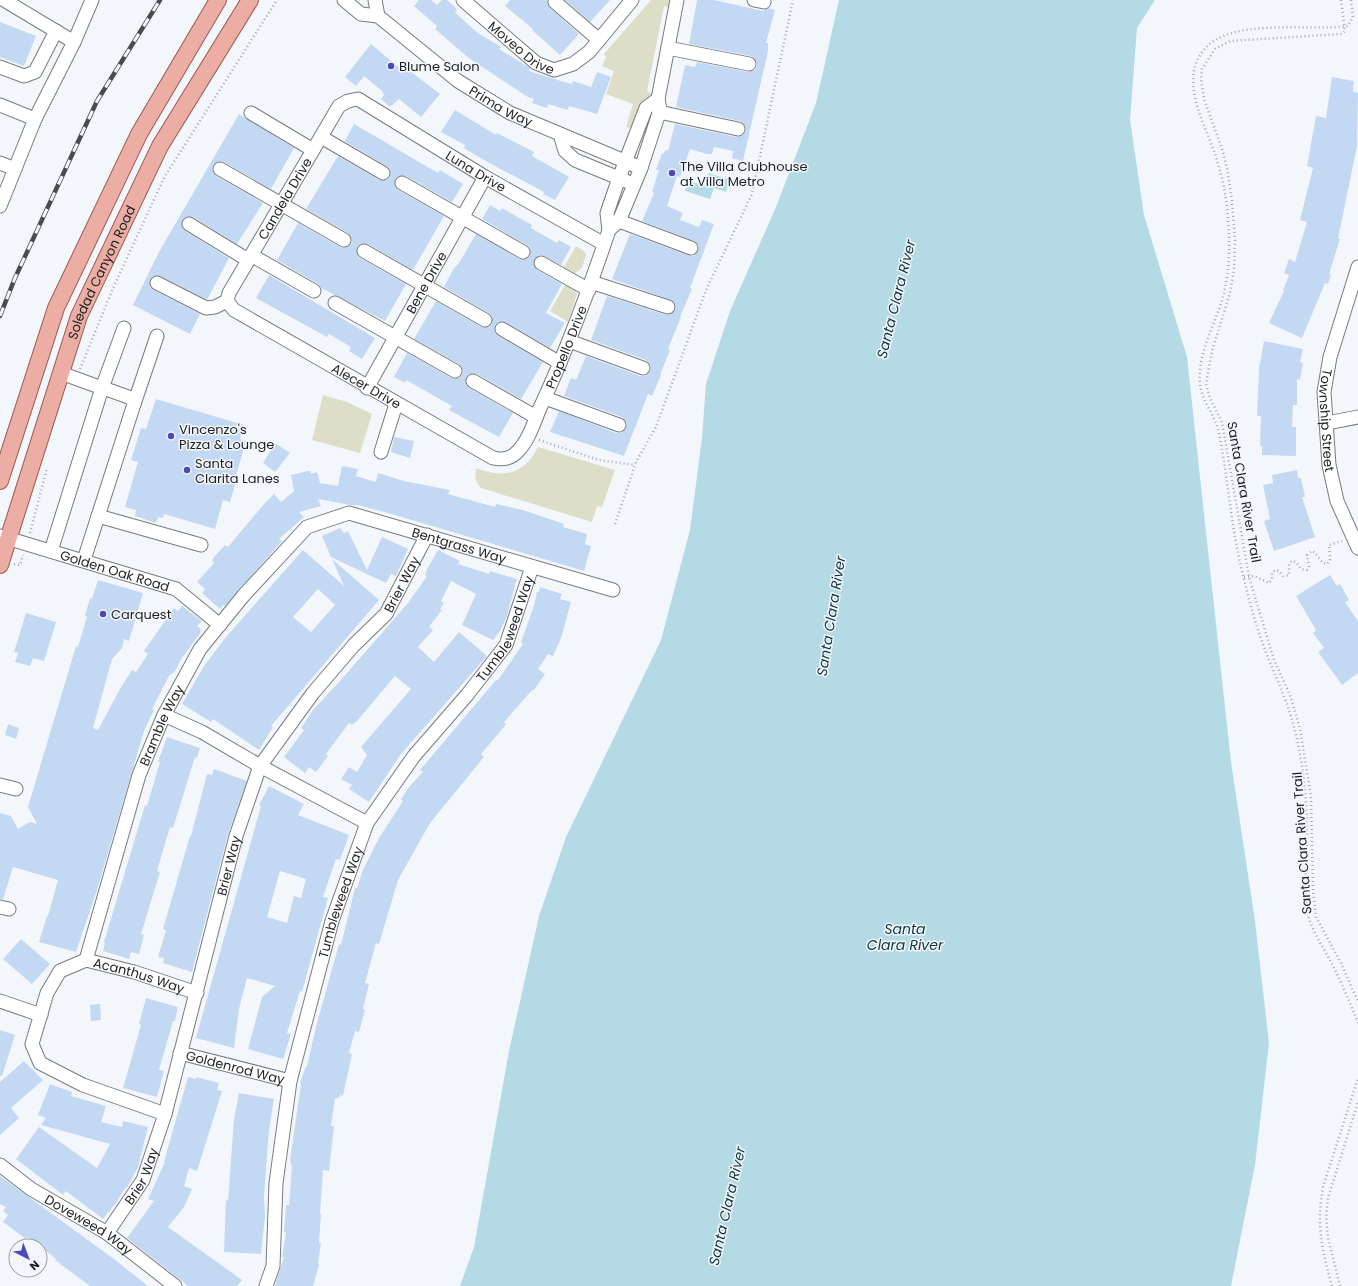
<svg xmlns="http://www.w3.org/2000/svg" width="1358" height="1286" font-family="Poppins,sans-serif">
  <rect width="100%" height="100%" fill="#f3f7fc"/>
  <path fill="#dcdec7" d="M651,0H670L668,7L664,6L647,91L651,93L648,101L639,110L631,128L626,127L633,104L606,94L614,71L602,66L606,57L604,54Z
    M576,246L584,251L586,255L582,268L575,273L564,267Z
    M566,283L575,289L577,294L568,322L550,311Z
    M323,395L347,402L372,414L360,453L312,440Z
    M538,447L615,470L602,507L597,506L592,522L481,488C475,481 475,477 476,468C503,479 525,474 538,447Z"/>
  <path fill="#b4dbe5" d="M839,0H1155L1137,28L1130,120L1144,215L1187,357L1231,762L1255,921L1269,1043L1255,1165L1231,1286H460L474,1247L509,1051L539,916L566,837L661,640L690,530L702,438L706,384L730,311L776,207L816,103Z
    M709,173L730,180L726,192L714,188L710,199L685,191L688,181L705,186Z"/>
  <path fill="#c3d9f3" fill-rule="evenodd" d="M419,0H431L437,5L442,0H447L455,7L457,10L455,12L461,18L478,33L501,47L499,49L530,68L529,71L564,82L572,84L573,81L591,87L597,72L611,77L597,114L569,106L568,110L548,104L547,108L532,103L534,99L528,97L470,59L435,29L437,26L414,6Z
    M510,0H547L550,8L579,34L560,55L532,30L533,29L505,6Z
    M565,0H610L590,22Z
    M697,0H714L763,11L768,8L775,10L766,43H768V51L743,161L732,158L733,151L714,147L712,154H707L690,149L680,177L677,176L667,206L683,213L680,220L699,227L702,220L714,224L690,288L692,289L680,317H681L668,349L670,350L660,375H661L652,396L648,394L624,456L550,432L559,411L616,433H621L626,428L627,423L622,417L564,396L571,378L576,380L586,356L640,376H645L650,371L651,366L646,360L591,340L607,296L666,315H670L675,310L676,305L671,300L612,279L630,234L688,255L693,256L698,251L699,246L694,241L642,221L654,193L652,192L659,170H656L662,153L664,154L665,150L668,151L675,124L736,137L741,136L746,131L745,126L740,121L676,107L685,65L695,67L697,62L748,72L755,70L757,66L756,61L751,56L689,44Z
    M0,22L36,36L24,66L0,57Z
    M371,44L403,71L406,68L440,94L421,117L399,99L390,107L381,99L384,95L382,91L364,76L356,86L345,77Z
    M1332,77L1354,81L1353,92L1358,93L1357,146L1338,239H1340L1329,274H1331L1328,284L1325,283L1302,338L1269,323L1284,291L1283,290L1289,275L1284,273L1289,259L1295,262L1307,222L1300,220L1313,168L1307,166L1316,116L1326,118Z
    M455,110L496,135L497,133L534,152L532,156L569,177L555,200L543,194L544,192L482,159L464,148L465,145L441,132Z
    M239,114L294,148L271,189L224,162L220,161L213,165L212,169L216,176L263,203L237,244L193,217H186L182,220V227L185,231L229,258L207,300L160,276H153L150,280V287L153,290L200,314L190,334L133,305L159,252Z
    M354,124L438,173L440,170L463,184L452,202L406,176H398L395,179V187L398,190L444,216L413,270L368,244H360L357,247V255L360,258L406,284L385,321L321,288L318,284L277,260L298,223L340,247L344,248L351,244L352,240L348,233L306,209L338,156L379,180H387L390,177V169L387,166L346,142L345,141Z
    M490,205L500,211L502,208L514,215L532,225L531,228L557,243L559,240L571,247L561,265L541,255L537,256L533,263L537,270L562,284L546,313L565,323L550,348L506,322H498L495,325V333L498,336L543,362L521,399L477,374H469L466,377V385L469,388L513,413L499,437L449,410L452,406L406,380L405,383L394,377L407,353L451,378H459L462,375L463,371L459,364L414,339L436,301L481,327H489L492,324V316L489,313L444,287L454,268L459,263L476,234L519,259H527L530,256V248L527,245L482,219Z
    M269,275L375,338L362,359L349,351L351,347L329,334L327,337L256,298Z
    M1264,341L1303,349L1300,362L1303,363L1300,380L1297,379V405H1293L1292,427H1296V456L1262,455V446H1260L1261,416H1257L1259,368Z
    M156,399L244,425L240,439L246,441L234,482H236L230,502L223,500L215,529L164,514L163,518L158,517L156,523L135,516L136,510L125,507L138,462L131,460L141,428L146,429Z
    M394,437L414,441L410,458L391,452Z
    M275,443L290,453L275,472L263,463Z
    M342,466L358,469L356,476L376,482L378,473L404,481L450,490L448,494L495,507L496,504L523,510L564,524L563,527L587,534L585,544L591,546L584,571L388,513L358,505H350L318,499L321,506L299,512L304,517L279,539L282,541L225,606L223,605L220,609L202,593L205,589L197,582L214,563L212,561L214,557L225,545L228,547L264,504L274,494L281,502L294,491L291,475L308,471H310L311,474L317,472L320,483L338,486Z
    M1297,470L1298,478H1301L1305,497H1302L1315,537L1274,551L1264,521L1270,519L1263,485L1273,483L1272,475Z
    M340,528L344,533L348,531L367,570L382,537L408,549L396,576L391,574L386,583L331,557L322,536Z
    M303,550L344,586L332,559L379,600L271,726L273,727L259,750L213,719L211,722L182,704L204,666L226,637ZM318,589L335,605L311,632L293,617Z
    M438,550L460,561L458,564L489,574L490,571L517,579L515,586L507,616L500,631L493,640L462,625L476,594L451,581L441,601L444,603L440,609L442,610L429,627L433,630L418,647L434,662L459,632L487,656L401,754L369,802L349,789L352,785L341,779L349,767L357,772L367,755L361,747L411,689L395,676L357,721L352,725L349,723L326,754L328,756L316,772L309,767L305,773L284,757L304,730L301,728L313,710L340,681L408,603L427,576L425,575L427,569Z
    M1330,575L1337,586L1340,584L1349,600L1345,602L1358,621V673L1342,685L1318,652L1324,648L1313,633L1316,630L1296,596Z
    M98,580L143,593L129,641L124,639L122,648L112,659L93,728L98,730L120,689L132,670L136,672L148,654L144,651L174,608L178,611L182,606L202,621L197,626L201,629L200,631L201,632L182,658L175,671L171,675L170,674L152,709L154,710L144,731L97,890L76,952L39,942L47,916H48L58,880L13,867L3,899H0V813L11,816L18,829L30,822L37,824L28,807L76,646L78,647L87,617L85,616L90,598L92,599Z
    M540,587L562,594L560,599L571,602L561,638L553,656L548,654L538,669L545,674L534,690H532L504,722L506,724L503,728L481,754L484,757L430,823L398,880L379,944L376,943L365,983L369,984L363,1009L365,1010L359,1032L355,1031L349,1053L352,1054L343,1096L340,1095L339,1098H335L331,1126H334L329,1171L323,1170L320,1214H321L319,1243H321L318,1264L319,1265L313,1286H275L284,1257H282L286,1233L284,1232L286,1205H289L292,1167L290,1160L301,1084L300,1083L306,1066H307L316,1027L339,944L341,945L355,888H357L363,870L379,838L403,801L401,799L409,787L423,772L420,770L496,680H498L523,644L521,642L534,606L537,592H539Z
    M26,613L56,622L44,661L33,658L30,666L15,662L18,653L14,652Z
    M8,724L19,728L16,739L5,735Z
    M167,737L200,748L197,758L195,757L173,828L170,827L157,871L160,872L141,934L144,935L139,954L131,952L129,959L103,951L105,943L104,942L145,805L147,806L160,762H158Z
    M214,769L247,781L228,834L192,972L163,963L164,958L158,957L166,930L163,929L190,836H191L207,774L212,775Z
    M269,786L304,804L298,815L349,835L340,860L336,859L323,897L328,898L302,992L300,991L287,1033L291,1034L283,1059L248,1049L262,997L275,986L247,978L239,1009L234,1048L196,1038L261,806L259,805ZM280,871L306,879L301,898L294,896L287,923L267,917Z
    M21,939L50,964L32,984L3,959Z
    M146,998L178,1007L175,1021H173L159,1070L164,1071L157,1097L123,1088L141,1025L139,1024Z
    M100,1004L101,1020L91,1021L90,1005Z
    M0,1030L15,1035L2,1076H0Z
    M24,1061L43,1080L11,1108L19,1118L0,1135V1082Z
    M188,1077L196,1079V1077L219,1083L217,1090L222,1091L197,1171L189,1168L184,1186L192,1189L184,1207L168,1227L242,1280L237,1286H188L127,1238L154,1201L148,1199L165,1162H164Z
    M50,1084L72,1092L71,1096L106,1106L101,1122L122,1127L123,1121L148,1127L138,1167L127,1188L126,1187L116,1203L103,1219L66,1191L63,1195L16,1159L39,1127L97,1168L110,1144L41,1125L46,1118L38,1115Z
    M239,1093L274,1099L269,1130L264,1196L265,1216L261,1254L224,1252L226,1200L228,1201L234,1119Z
    M0,1176L114,1259L148,1286H90L55,1260L56,1259L40,1246L28,1237L26,1239L3,1222L8,1215L3,1211L6,1207L0,1204Z"/>
  <g fill="none" stroke-linecap="round" stroke-linejoin="round">
    <g stroke="#777b7f" stroke-width="15">
      <g id="minor">
        <path d="M4,0L74,42"/>
        <path id="s1" d="M344,0L361,14L378,16L458,81L510,113L641,168"/>
        <path d="M375,0L378,16"/>
        <path id="s2" d="M463,0L536,63L554,70L573,64L589,52L632,0"/>
        <path d="M754,0L764,2"/>
        <path d="M555,2L599,40"/>
        <path d="M668,48L749,64"/>
        <path d="M0,67L24,76L35,72L56,31"/>
        <path d="M658,99L660,110L641,168L619,221L609,230L607,213L619,178L646,108Z"/>
        <path d="M658,99L677,0"/>
        <path d="M0,105L35,119"/>
        <path d="M659,112L738,129"/>
        <path d="M251,113L313,150"/>
        <path d="M560,134L565,151L575,160L626,181"/>
        <path d="M321,137L383,173"/>
        <path d="M0,163L15,169"/>
        <path d="M220,169L344,240"/>
        <path d="M402,183L523,252"/>
        <path d="M0,206L35,119L74,42L92,0"/>
        <path d="M619,221L691,248"/>
        <path d="M189,224L248,260"/>
        <path d="M364,251L485,320"/>
        <path d="M251,255L314,291"/>
        <path d="M541,263L589,290"/>
        <path id="s3" d="M1358,267L1330,357L1324,392L1329,465L1337,501L1358,548"/>
        <path d="M591,282L668,307"/>
        <path d="M157,283L206,308L215,307L227,301"/>
        <path id="s4" d="M227,301L234,310L493,458C503,460 511,459 518,451C529,440 534,422 540,408C567,350 589,290 609,230"/>
        <path id="s5" d="M227,301L229,293L339,106L348,101L358,99L485,177L604,244"/>
        <path d="M335,303L455,371"/>
        <path d="M502,329L560,363"/>
        <path d="M569,341L643,368"/>
        <path d="M61,373L102,388L124,328"/>
        <path d="M473,381L536,417"/>
        <path id="s6" d="M367,388L485,177"/>
        <path d="M545,398L619,425"/>
        <path d="M134,404L157,336"/>
        <path d="M1327,423L1358,417"/>
        <path d="M381,452L396,404"/>
        <path d="M98,516L201,545"/>
        <path id="s7" d="M0,536L176,589L220,625"/>
        <path d="M51,551L102,388L106,389L131,398L134,404L84,560"/>
        <path d="M164,715L202,732L260,766L367,823"/>
        <path d="M0,785L16,789"/>
        <path d="M0,907L9,909"/>
        <path id="s8" d="M86,960L139,775L164,715L200,649L244,595L307,527L349,513L613,590"/>
        <path d="M0,1001L41,1015"/>
        <path id="s9" d="M180,1053L290,1081"/>
        <path id="s10" d="M165,1114L83,1085L40,1063L32,1044L47,993L60,971L86,960L134,972L197,993"/>
        <path id="s11" d="M0,1165L31,1189L107,1233L175,1286"/>
        <path id="s12" d="M107,1233L143,1180L165,1114L236,836L260,766L313,693L354,645L386,614L427,535"/>
        <path id="s13" d="M266,1286L273,1266L276,1183L290,1081L332,921L367,823L414,756L467,695L506,645L532,567"/>
      </g>
    </g>
    <g stroke="#9b584e" stroke-width="18">
      <g id="major">
        <path d="M0,481L56,308L139,134L218,0"/>
        <path id="s14" d="M0,565L79,316L160,146L250,0"/>
      </g>
    </g>
    <path stroke="#a7aaae" stroke-width="2.5" stroke-dasharray="1 3" stroke-linecap="butt" d="M1341,0L1345,31L1342,34L1230,41L1215,49L1202,69L1201,79L1204,99L1222,149L1227,168L1232,200L1235,240L1234,269L1230,293L1212,351L1206,384L1210,398L1222,422L1249,577L1274,660L1290,695L1300,729L1311,796L1313,890L1316,917L1341,963L1358,1002
      M1351,0L1353,17L1348,26C1310,32 1229,16 1203,51C1180,80 1203,121 1214,151C1220,169 1225,188 1227,207C1230,238 1231,270 1222,300C1214,327 1197,355 1200,384C1202,402 1215,415 1219,433C1228,479 1231,526 1242,571C1248,595 1254,621 1263,644C1272,670 1285,694 1292,720C1303,758 1307,797 1307,836C1307,860 1303,887 1307,911C1311,930 1323,947 1332,964C1342,983 1350,1003 1358,1023
      M80,369L114,286L165,176L277,0
      M539,440L599,460L635,465
      M615,524L636,462L656,427L706,290L752,194L793,0
      M30,533L47,468
      M14,564L20,565L23,555
      M1244,577L1254,576L1269,583L1272,579V573L1275,570L1279,571L1283,576L1289,575V564L1292,561L1296,562L1301,569L1307,570L1309,566L1307,555L1312,551L1315,553L1323,563L1327,564L1330,560L1329,545L1342,541
      M1332,1286C1322,1251 1316,1224 1323,1187L1358,1078
      M1340,1286L1328,1238L1326,1217L1328,1198L1358,1102"/>
    <use href="#minor" stroke="#fff" stroke-width="13"/>
    <use href="#major" stroke="#ebada4" stroke-width="16"/>
    <g stroke="#494b4d" stroke-width="4.5">
      <path id="rail" d="M0,316L15,278L97,101L160,0"/>
    </g>
    <use href="#rail" stroke="#f3f7fc" stroke-width="3" stroke-dasharray="9" stroke-linecap="butt"/>
  </g>
  <g fill="#4e48be" stroke="#f3f7fc" stroke-width="1.5">
    <circle cx="391" cy="66" r="4"/>
    <circle cx="672" cy="173" r="4"/>
    <circle cx="171" cy="436" r="4"/>
    <circle cx="187" cy="470" r="4"/>
    <circle cx="103" cy="614" r="4"/>
  </g>
  <g text-anchor="middle" dominant-baseline="central" stroke-width="3" stroke-linejoin="round" paint-order="stroke">
    <g font-size="13" fill="#1e1f21" stroke="#f3f7fc">
      <text stroke="none"><textPath href="#s2" startOffset="76">Moveo Drive</textPath></text>
      <text stroke="none"><textPath href="#s1" startOffset="192">Prima Way</textPath></text>
      <text stroke="none"><textPath href="#s5" startOffset="384">Luna Drive</textPath></text>
      <text stroke="none"><textPath href="#s5" startOffset="118">Candela Drive</textPath></text>
      <text stroke="none"><textPath href="#s14" startOffset="310">Soledad Canyon Road</textPath></text>
      <text stroke="none"><textPath href="#s6" startOffset="121">Bene Drive</textPath></text>
      <text stroke="none"><textPath href="#s4" startOffset="452">Propello Drive</textPath></text>
      <text stroke="none"><textPath href="#s4" startOffset="164">Alecer Drive</textPath></text>
      <text stroke="none"><textPath href="#s3" startOffset="158">Township Street</textPath></text>
      <text transform="translate(1244 492) rotate(80)">Santa Clara River Trail</text>
      <text stroke="none"><textPath href="#s8" startOffset="654">Bentgrass Way</textPath></text>
      <text stroke="none"><textPath href="#s7" startOffset="120">Golden Oak Road</textPath></text>
      <text stroke="none"><textPath href="#s12" startOffset="726">Brier Way</textPath></text>
      <text stroke="none"><textPath href="#s13" startOffset="717">Tumbleweed Way</textPath></text>
      <text stroke="none"><textPath href="#s8" startOffset="247">Bramble Way</textPath></text>
      <text transform="translate(1302 843) rotate(-94)">Santa Clara River Trail</text>
      <text stroke="none"><textPath href="#s12" startOffset="390">Brier Way</textPath></text>
      <text stroke="none"><textPath href="#s13" startOffset="393">Tumbleweed Way</textPath></text>
      <text stroke="none"><textPath href="#s10" startOffset="318">Acanthus Way</textPath></text>
      <text stroke="none"><textPath href="#s9" startOffset="57">Goldenrod Way</textPath></text>
      <text stroke="none"><textPath href="#s12" startOffset="67">Brier Way</textPath></text>
      <text stroke="none"><textPath href="#s11" startOffset="107">Doveweed Way</textPath></text>
    </g>
    <g font-size="13" fill="#1e1f21" stroke="#f3f7fc" text-anchor="start">
      <text x="399" y="66">Blume Salon</text>
      <text x="680" y="166">The Villa Clubhouse<tspan x="680" dy="15">at Villa Metro</tspan></text>
      <text x="179" y="429">Vincenzo's<tspan x="179" dy="15">Pizza &amp; Lounge</tspan></text>
      <text x="195" y="463">Santa<tspan x="195" dy="15">Clarita Lanes</tspan></text>
      <text x="111" y="614">Carquest</text>
    </g>
    <g font-size="14" font-style="italic" fill="#0f343d" stroke="#f3f7fc">
      <text transform="translate(896 299) rotate(-76)">Santa Clara River</text>
      <text transform="translate(831 616) rotate(-81)">Santa Clara River</text>
      <text x="905" y="929">Santa<tspan x="905" dy="16">Clara River</tspan></text>
      <text transform="translate(727 1206) rotate(-77)">Santa Clara River</text>
    </g>
  </g>
  <g transform="translate(28 1258) rotate(138)"><circle r="19" fill="#f3f7fc" stroke="#9ea1a4"/>
  <path d="M0-3L7 15L0 10L-7 15Z" fill="#4e48be"/>
  <text y="-6" font-size="11" font-weight="bold" text-anchor="middle" fill="#1e1f21">N</text>
  </g>
</svg>
